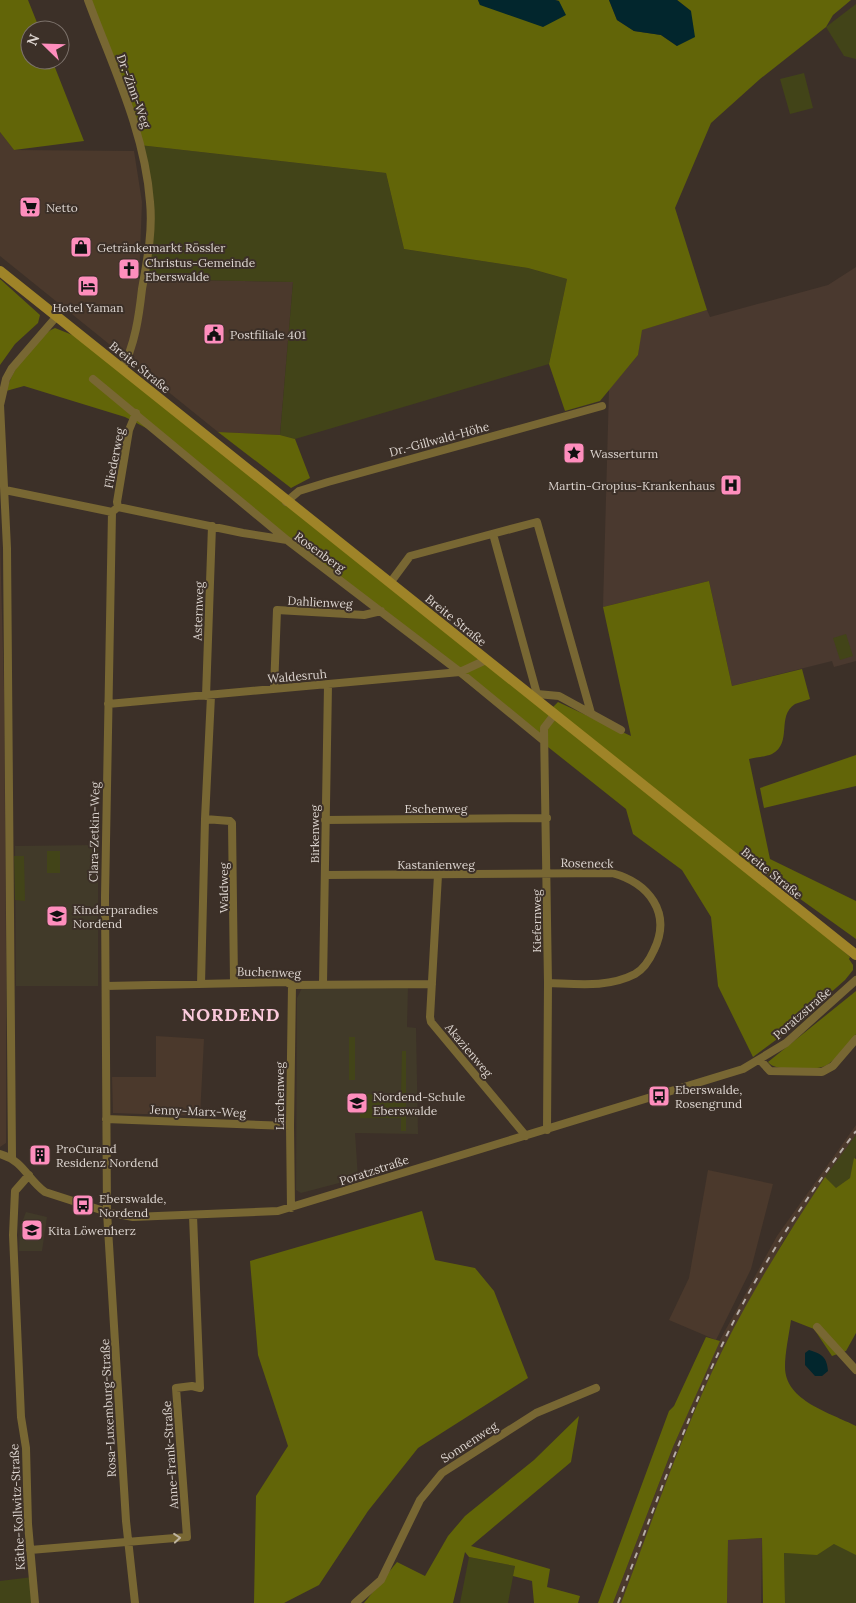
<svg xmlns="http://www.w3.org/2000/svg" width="856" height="1603" font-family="Lora,serif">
  <rect width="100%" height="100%" fill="#3c3028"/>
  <path fill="#4b392c" d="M0,132L14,150L134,151L142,202L139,279L293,282L280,435L218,432L0,256Z
    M0,540L4,689L6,953V1143L0,1147Z
    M156,1036L204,1039L200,1116L113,1113L112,1077H156Z
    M856,1125V1135L784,1240L725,1346L678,1455L621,1603H613L673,1447L720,1340L777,1236Z
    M708,1170L773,1184L751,1269L716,1340L669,1320L689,1278Z
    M762,1538L761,1603H727L728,1540Z"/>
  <path fill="#413a29" d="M98,845V986H16L15,846Z
    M408,987L407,1027L416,1028L418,1134L355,1133L358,1178L301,1193L296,1190L297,998L302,988Z
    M26,1212L47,1217L42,1251H19L20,1228Z"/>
  <path fill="#4a392f" d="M856,267V661L834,667L832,661L732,686L709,581L603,607L609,389L638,355L641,330L707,310L710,317L828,285Z"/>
  <path fill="#424418" d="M856,4V59L844,56L826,27Z
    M804,73L813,108L790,114L780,79Z
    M139,145L386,173L404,249L528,268L567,279L549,364L295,439L280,435L293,282L144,279L150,203Z
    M846,634L853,656L840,660L833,638Z
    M47,851H60V873H47Z
    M14,856H24L25,901L15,900Z
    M349,1037H355V1080H349Z
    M402,1051H406V1131H401V1118H360V1094L401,1095Z
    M856,1135V1155L850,1178L836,1189L825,1177Z
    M856,1540V1603H785L784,1553L817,1554L834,1544Z
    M469,1557L515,1566L508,1603H460Z
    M33,1577L35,1603H0V1581Z"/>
  <path fill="#626508" d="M0,0H28L40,30H30V60H52L84,141L14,150L0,132Z
    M88,0H478L480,5L559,1L555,0H609L617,20L634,31L661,35L677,46L691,11L677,0H851L833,15L826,27L760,79L711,123L675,208L707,310L642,330L638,355L600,401L565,411L549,364L567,279L528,268L404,249L386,173L139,145Z
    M0,279L40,315L38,323L15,344L0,365Z
    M55,328L75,336L823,933L850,957L849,959L853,965V970L845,980L784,1034L753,1057L718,986L711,917L682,870L633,834L626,809L148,429L125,417L24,386L6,391C13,369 33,338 55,328Z
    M218,432L280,435L295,439L310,478L291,488Z
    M709,581L732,686L802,669L810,699C805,701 800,702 795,704C776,716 793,743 772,754C765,757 756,757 749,759L770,859L856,901V939L764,873H757L552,708L558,702L631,736L603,607Z
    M856,755V786L764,808L760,788Z
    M856,991C856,1001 856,1025 856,1034C854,1040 833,1062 827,1065C817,1071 774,1072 768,1062Z
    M854,1158L856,1159V1333L846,1351L832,1356L814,1329L791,1320C789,1335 785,1352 785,1367C785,1401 831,1413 856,1426V1555L834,1544L817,1555L784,1553L785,1603H763L762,1538L728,1540L727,1603H621C654,1517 683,1429 724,1347C754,1288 789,1232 825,1177L836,1188L850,1178Z
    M422,1211L435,1260L475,1268L494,1291L528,1378L418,1448L368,1511L319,1585L284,1603H254L256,1496L288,1446L258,1355L250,1261Z
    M706,1337L720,1341L673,1447L613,1603H598L669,1411L674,1406Z
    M579,1416L571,1462L471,1546L550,1569L547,1587L580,1596L578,1603H534L532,1581L513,1576L515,1566L469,1557L465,1552L453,1603H364L397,1562L425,1576L448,1536L465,1516L534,1460Z"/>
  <path fill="#02262d" d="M478,0H555L559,1L566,15L543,27L480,5Z
    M609,0H677L691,11L695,37L677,46L661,35L634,31L617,20Z
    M809,1350C822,1354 827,1357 828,1371L822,1376H815L805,1365V1353Z"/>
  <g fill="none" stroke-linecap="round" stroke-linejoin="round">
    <path stroke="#786733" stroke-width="8" d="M88,0C112,65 145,132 150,202C153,231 147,261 142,289C139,316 135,345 122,369
      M93,379L287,540
      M5,490L112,512L118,507L243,533L287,540L460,672L544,741
      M286,502L299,491L328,482L602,406
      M118,507L117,502L129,430L136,413
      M112,512L105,897L107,1212L126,1521L135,1603
      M493,534L537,694L533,698
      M390,583L410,556L537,522L591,713
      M274,689L277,610L364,615L381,611
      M537,694L559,696L621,730
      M206,696L212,526
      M108,704L460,672L486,660
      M205,819L230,821L232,823L234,982
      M325,820L547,818
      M325,875L612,873C649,883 672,913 654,950C650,959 644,969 635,974C608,988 578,984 548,983
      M438,875L430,1017L431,1022L526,1136
      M201,984L205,819L211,696
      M323,984L328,685
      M106,986L286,982L292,985L432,984
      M760,1060L770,1071L822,1072L833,1066L856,1039
      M106,1119L290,1126
      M547,1130L548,983L544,728L554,715
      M0,1154C24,1161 27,1179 45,1192L107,1212L133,1217L278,1211L743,1069L786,1043L856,980
      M12,1157L7,548L0,405L6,379L12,368L57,316
      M29,1175L15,1191L13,1235L21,1417L26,1448L28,1524L35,1603
      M291,1208L290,1126L292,985
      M817,1327L856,1370
      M30,1550L187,1537L176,1388L192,1386L200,1388L193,1216
      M355,1603L381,1580L420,1500L442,1473L536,1413L596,1388"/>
    <path stroke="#9f8428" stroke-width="10" d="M0,271L856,955"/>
    <path stroke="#b7aea8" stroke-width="2" stroke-dasharray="6 6" stroke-linecap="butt" d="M618,1603C651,1516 683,1427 723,1343C759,1267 806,1198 856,1131"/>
  </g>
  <defs><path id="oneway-chevron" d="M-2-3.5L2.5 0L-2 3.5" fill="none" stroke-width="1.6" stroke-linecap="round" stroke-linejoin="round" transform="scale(1.25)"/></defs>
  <use stroke="#beb3a0" href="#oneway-chevron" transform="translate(177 1538) rotate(-5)"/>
  <defs>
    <g id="supermarket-square" transform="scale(1.125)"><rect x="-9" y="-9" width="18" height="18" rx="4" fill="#fe8ebd" stroke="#3c3028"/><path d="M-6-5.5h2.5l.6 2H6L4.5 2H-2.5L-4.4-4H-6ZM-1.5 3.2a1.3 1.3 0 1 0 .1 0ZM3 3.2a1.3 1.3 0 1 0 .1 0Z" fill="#111"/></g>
    <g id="shop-square" transform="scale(1.125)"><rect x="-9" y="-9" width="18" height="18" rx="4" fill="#fe8ebd" stroke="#3c3028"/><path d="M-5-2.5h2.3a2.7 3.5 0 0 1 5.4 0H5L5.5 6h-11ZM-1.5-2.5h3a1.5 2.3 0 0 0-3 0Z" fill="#111"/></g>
    <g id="church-square" transform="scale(1.125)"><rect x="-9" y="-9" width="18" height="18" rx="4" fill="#fe8ebd" stroke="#3c3028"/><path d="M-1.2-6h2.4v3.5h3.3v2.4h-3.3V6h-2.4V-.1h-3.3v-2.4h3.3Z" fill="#111"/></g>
    <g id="hotel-square" transform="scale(1.125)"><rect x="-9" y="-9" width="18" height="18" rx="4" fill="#fe8ebd" stroke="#3c3028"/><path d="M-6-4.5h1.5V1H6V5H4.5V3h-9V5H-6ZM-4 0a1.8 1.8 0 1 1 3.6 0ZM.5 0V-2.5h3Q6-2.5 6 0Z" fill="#111"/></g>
    <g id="civic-square" transform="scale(1.125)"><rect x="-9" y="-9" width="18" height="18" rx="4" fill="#fe8ebd" stroke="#3c3028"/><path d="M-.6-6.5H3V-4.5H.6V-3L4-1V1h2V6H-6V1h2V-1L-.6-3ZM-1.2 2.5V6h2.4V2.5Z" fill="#111"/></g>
    <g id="sight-square" transform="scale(1.125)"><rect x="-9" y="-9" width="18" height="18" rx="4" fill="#fe8ebd" stroke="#3c3028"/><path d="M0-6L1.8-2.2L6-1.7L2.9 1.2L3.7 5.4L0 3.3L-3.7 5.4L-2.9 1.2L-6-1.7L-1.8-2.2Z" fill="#111"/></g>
    <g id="hospital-square" transform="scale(1.125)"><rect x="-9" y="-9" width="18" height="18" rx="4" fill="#fe8ebd" stroke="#3c3028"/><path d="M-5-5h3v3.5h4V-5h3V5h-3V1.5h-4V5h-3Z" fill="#111"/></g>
    <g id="school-square" transform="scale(1.125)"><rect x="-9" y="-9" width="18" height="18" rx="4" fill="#fe8ebd" stroke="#3c3028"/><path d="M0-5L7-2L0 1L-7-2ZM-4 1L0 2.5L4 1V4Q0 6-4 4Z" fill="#111"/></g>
    <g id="bus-square" transform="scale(1.125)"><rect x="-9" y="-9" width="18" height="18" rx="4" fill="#fe8ebd" stroke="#3c3028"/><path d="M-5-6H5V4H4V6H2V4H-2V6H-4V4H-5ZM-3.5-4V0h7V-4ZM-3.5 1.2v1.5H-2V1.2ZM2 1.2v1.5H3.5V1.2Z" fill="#111"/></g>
    <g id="building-square" transform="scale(1.125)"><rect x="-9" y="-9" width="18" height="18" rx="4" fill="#fe8ebd" stroke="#3c3028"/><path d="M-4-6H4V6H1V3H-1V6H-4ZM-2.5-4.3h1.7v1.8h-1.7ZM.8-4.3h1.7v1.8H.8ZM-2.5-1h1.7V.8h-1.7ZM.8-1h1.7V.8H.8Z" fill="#111"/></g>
  </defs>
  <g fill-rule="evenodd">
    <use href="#supermarket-square" x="30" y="207"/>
    <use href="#shop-square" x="81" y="247"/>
    <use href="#church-square" x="129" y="269"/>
    <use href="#hotel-square" x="88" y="286"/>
    <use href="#civic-square" x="214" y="334"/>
    <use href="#sight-square" x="574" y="453"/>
    <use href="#hospital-square" x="731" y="485"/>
    <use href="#school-square" x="57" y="916"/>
    <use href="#bus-square" x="659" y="1096"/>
    <use href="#school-square" x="357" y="1103"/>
    <use href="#building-square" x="40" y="1155"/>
    <use href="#bus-square" x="83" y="1205"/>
    <use href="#school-square" x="32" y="1230"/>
  </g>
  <g text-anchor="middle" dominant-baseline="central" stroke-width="4" stroke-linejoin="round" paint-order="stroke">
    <g font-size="12" fill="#dcd4cf" stroke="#3c3028">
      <text transform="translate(134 91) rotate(70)">Dr.-Zinn-Weg</text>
      <text transform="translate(140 367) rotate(39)">Breite Straße</text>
      <text transform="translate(439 439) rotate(-15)">Dr.-Gillwald-Höhe</text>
      <text transform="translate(114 458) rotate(-79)">Fliederweg</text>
      <text transform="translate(320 552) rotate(36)">Rosenberg</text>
      <text transform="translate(320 602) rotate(3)">Dahlienweg</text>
      <text transform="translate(198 611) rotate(-88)">Asternweg</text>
      <text transform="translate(456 620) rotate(39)">Breite Straße</text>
      <text transform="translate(297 676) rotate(-5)">Waldesruh</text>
      <text x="436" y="808">Eschenweg</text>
      <text transform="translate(94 832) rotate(-89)">Clara-Zetkin-Weg</text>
      <text transform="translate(314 834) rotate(-90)">Birkenweg</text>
      <text transform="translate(587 863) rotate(1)">Roseneck</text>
      <text x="436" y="864">Kastanienweg</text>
      <text transform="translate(772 873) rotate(39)">Breite Straße</text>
      <text transform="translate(223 888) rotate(-90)">Waldweg</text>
      <text transform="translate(536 921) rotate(-90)">Kiefernweg</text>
      <text transform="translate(269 972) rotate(2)">Buchenweg</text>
      <text transform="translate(802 1013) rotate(-41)">Poratzstraße</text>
      <text transform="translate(469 1050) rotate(50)">Akazienweg</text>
      <text transform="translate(279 1096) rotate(-90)">Lärchenweg</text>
      <text transform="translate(198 1111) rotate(2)">Jenny-Marx-Weg</text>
      <text transform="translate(374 1170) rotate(-18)">Poratzstraße</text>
      <text transform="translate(108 1408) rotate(-93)">Rosa-Luxemburg-Straße</text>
      <text transform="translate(469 1442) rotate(-33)">Sonnenweg</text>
      <text transform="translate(170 1455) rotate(-94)">Anne-Frank-Straße</text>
      <text transform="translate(17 1507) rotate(-93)">Käthe-Kollwitz-Straße</text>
    </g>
    <g font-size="12" fill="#dcd4cf" stroke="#3c3028" text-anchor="start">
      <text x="46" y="207">Netto</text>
      <text x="97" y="247">Getränkemarkt Rössler</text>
      <text x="145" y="262">Christus-Gemeinde<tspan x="145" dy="14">Eberswalde</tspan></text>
      <text x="88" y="307" text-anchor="middle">Hotel Yaman</text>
      <text x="230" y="334">Postfiliale 401</text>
      <text x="590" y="453">Wasserturm</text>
      <text x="715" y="485" text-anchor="end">Martin-Gropius-Krankenhaus</text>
      <text x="73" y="909">Kinderparadies<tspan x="73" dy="14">Nordend</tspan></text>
      <text x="675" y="1089">Eberswalde,<tspan x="675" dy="14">Rosengrund</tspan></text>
      <text x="373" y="1096">Nordend-Schule<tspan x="373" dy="14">Eberswalde</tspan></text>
      <text x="56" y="1148">ProCurand<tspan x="56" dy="14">Residenz Nordend</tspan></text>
      <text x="99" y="1198">Eberswalde,<tspan x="99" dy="14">Nordend</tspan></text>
      <text x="48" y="1230">Kita Löwenherz</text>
    </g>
    <g font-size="18" font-weight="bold" letter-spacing="1" fill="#fac9db" stroke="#3c3028">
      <text x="231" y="1014">NORDEND</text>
    </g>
  </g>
  <g transform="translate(45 45) rotate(293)"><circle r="24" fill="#3c3028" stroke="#7c726b"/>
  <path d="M0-4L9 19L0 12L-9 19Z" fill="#fe8ebd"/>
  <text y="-8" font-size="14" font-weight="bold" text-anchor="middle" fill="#dcd4cf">N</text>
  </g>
</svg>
